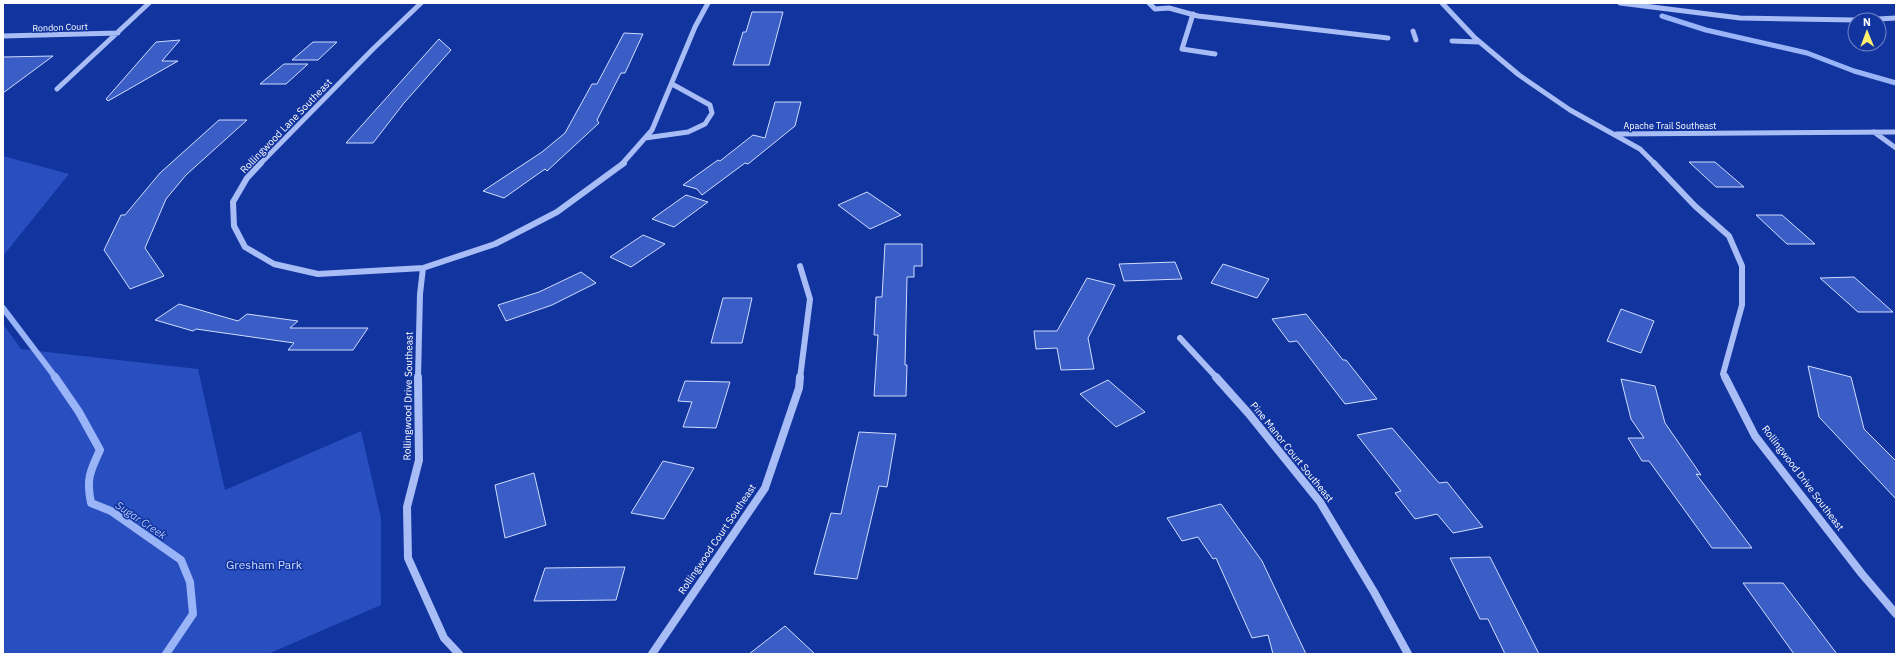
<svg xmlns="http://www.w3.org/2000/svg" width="1899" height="657" font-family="'IBM Plex Sans',sans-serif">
  <rect width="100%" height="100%" fill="#11349f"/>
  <path fill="#284ebf" d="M3,156L69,174L3,256Z
    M3,324L21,349L198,369L225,490L361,431L381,518V605L268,654H3Z"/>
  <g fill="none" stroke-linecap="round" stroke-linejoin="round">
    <path stroke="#9ab4f8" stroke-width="5" d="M1662,16L1706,30L1807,53L1854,71L1896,83"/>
    <path stroke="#9ab4f8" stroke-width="6" d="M3,308L56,378"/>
    <path stroke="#9ab4f8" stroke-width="8" d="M55,377L79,412L100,450C90,471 86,480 91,503L111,511L181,560L190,582L193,614L166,654"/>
  </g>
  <path fill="#3a5dc6" stroke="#d1ddfe" d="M752,12H783L769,65H733L743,32H746Z
    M624,33L643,34L625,73H621L597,120L599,123L547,171L545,169L504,198L483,191L542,152L565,133L592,84H597Z
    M439,39L451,50L404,103L373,143H346Z
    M180,40L162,61H178L108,101L106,99L156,42Z
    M313,42H337L318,60H292Z
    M53,56L3,93V57Z
    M284,64H308L286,84H260Z
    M775,102H801L795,126L748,164L745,163L702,195L697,189L683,185L718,160L720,161L753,135L765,138Z
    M219,120H247L186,175L166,199L145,248L164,276L130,289L104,250L121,215H125L160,173Z
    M1689,162H1715L1744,187H1716Z
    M867,192L901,215L870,229L838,205Z
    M686,195L708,202L674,227L652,219Z
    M1756,215H1782L1815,244H1787Z
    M643,235L665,244L631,267L610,257Z
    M885,244H922V266H914V277H907L905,365H907L906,396H874L878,335H874L876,297H882Z
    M1175,262L1182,279L1124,281L1119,264Z
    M1223,264L1269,279L1257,298L1211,283Z
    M581,272L596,283L552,305L506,321L498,305L539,292Z
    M1854,277L1893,312H1858L1820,278Z
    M1087,278L1115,285L1088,338L1094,369L1061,370L1057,348L1036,349L1034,331H1057Z
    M723,298H752L742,343H711Z
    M179,304L238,321L247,314L298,321L290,328H368L353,350H288L294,343L196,329L193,331L155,320Z
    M1621,309L1654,321L1641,353L1607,341Z
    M1306,314L1343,360H1346L1377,399L1345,404L1297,341L1289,342L1272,319Z
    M1808,366L1851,377L1864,429L1896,461V499L1819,417Z
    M1621,379L1655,386L1665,423L1701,475L1696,474L1752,548H1712L1649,461H1642L1628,438H1644L1631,419Z
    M1108,380L1145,412L1116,427L1080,394Z
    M685,381L730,382L716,428L683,427L692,402L678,401Z
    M1392,428L1439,483L1447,482L1483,527L1453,533L1437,514L1415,519L1395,493L1401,491L1357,435Z
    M859,432L896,434L887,487L879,486L857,579L814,574L831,513L841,514Z
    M663,461L694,468L664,519L631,513Z
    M534,473L546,525L505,538L495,485Z
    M1221,504L1262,561L1306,654H1273L1268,635L1252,638L1216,558L1213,559L1198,537L1182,541L1167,518Z
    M1490,557L1539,654H1505L1488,619H1480L1450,558Z
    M625,567L616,600L534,601L545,568Z
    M1743,583H1783L1837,654H1794Z
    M785,626L815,654H749Z"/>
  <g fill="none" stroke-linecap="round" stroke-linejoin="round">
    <path stroke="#a8bcf5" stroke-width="5" d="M1149,3L1155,9L1169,8L1198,16L1388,38
      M1442,3L1475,38L1519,75L1570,110L1640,149L1655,164
      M1620,3L1740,18L1855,20
      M1193,14L1182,49L1215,54
      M1860,20L1896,18
      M1413,31L1416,40
      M3,36L118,33
      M1452,41L1479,42
      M57,89L149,3
      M1874,132L1896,148
      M1616,134L1896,132
      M645,138L688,132L705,124L712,113L710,105L672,84
      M260,164L373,49L421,3
      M622,164L652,130L695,27L708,3"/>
    <path stroke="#a8bcf5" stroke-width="6" d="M261,163L247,178L233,202L234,226L245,247L274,264L318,274L423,268L495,244L557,212L624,163
      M1654,163L1695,206L1729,236L1742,266V305L1723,374L1725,378
      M800,266L810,299L800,378
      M1180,338L1217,378
      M418,378L420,294L423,268"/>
    <path stroke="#a8bcf5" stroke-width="8" d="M418,377L419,460L407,507L408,558L444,638L459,654
      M1216,377L1249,414L1320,502L1374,592L1408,654
      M1725,377L1755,436L1862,574L1896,614
      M652,654L765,488L799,388L800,377"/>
  </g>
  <g text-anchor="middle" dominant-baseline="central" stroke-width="3" stroke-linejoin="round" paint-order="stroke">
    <g font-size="9" fill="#fff" stroke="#11349f">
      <text transform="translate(60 27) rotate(-2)">Rondon Court</text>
      <text x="1670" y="125">Apache Trail Southeast</text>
    </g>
    <g font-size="10" fill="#fff" stroke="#11349f">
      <text transform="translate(286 126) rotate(-46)">Rollingwood Lane Southeast</text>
      <text transform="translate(408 396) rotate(-89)">Rollingwood Drive Southeast</text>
      <text transform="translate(1292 452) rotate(51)">Pine Manor Court Southeast</text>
      <text transform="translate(1803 478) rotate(53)">Rollingwood Drive Southeast</text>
      <text transform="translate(717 539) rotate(-56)">Rollingwood Court Southeast</text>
    </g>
    <g font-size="11" font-style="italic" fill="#b5c8fb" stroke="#11349f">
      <text transform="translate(141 520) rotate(34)">Sugar Creek</text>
    </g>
    <g font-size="12" fill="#d1ddfe" stroke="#11349f">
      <text x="264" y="564">Gresham Park</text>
    </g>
  </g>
  <rect width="1899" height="657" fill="none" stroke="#ffffff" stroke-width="8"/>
  <g transform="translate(1867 32) rotate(359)"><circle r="19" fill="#11349f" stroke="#7085c5"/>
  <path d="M0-3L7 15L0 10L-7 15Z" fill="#fff16c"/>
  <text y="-6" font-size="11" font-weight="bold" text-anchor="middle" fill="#ffffff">N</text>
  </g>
</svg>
